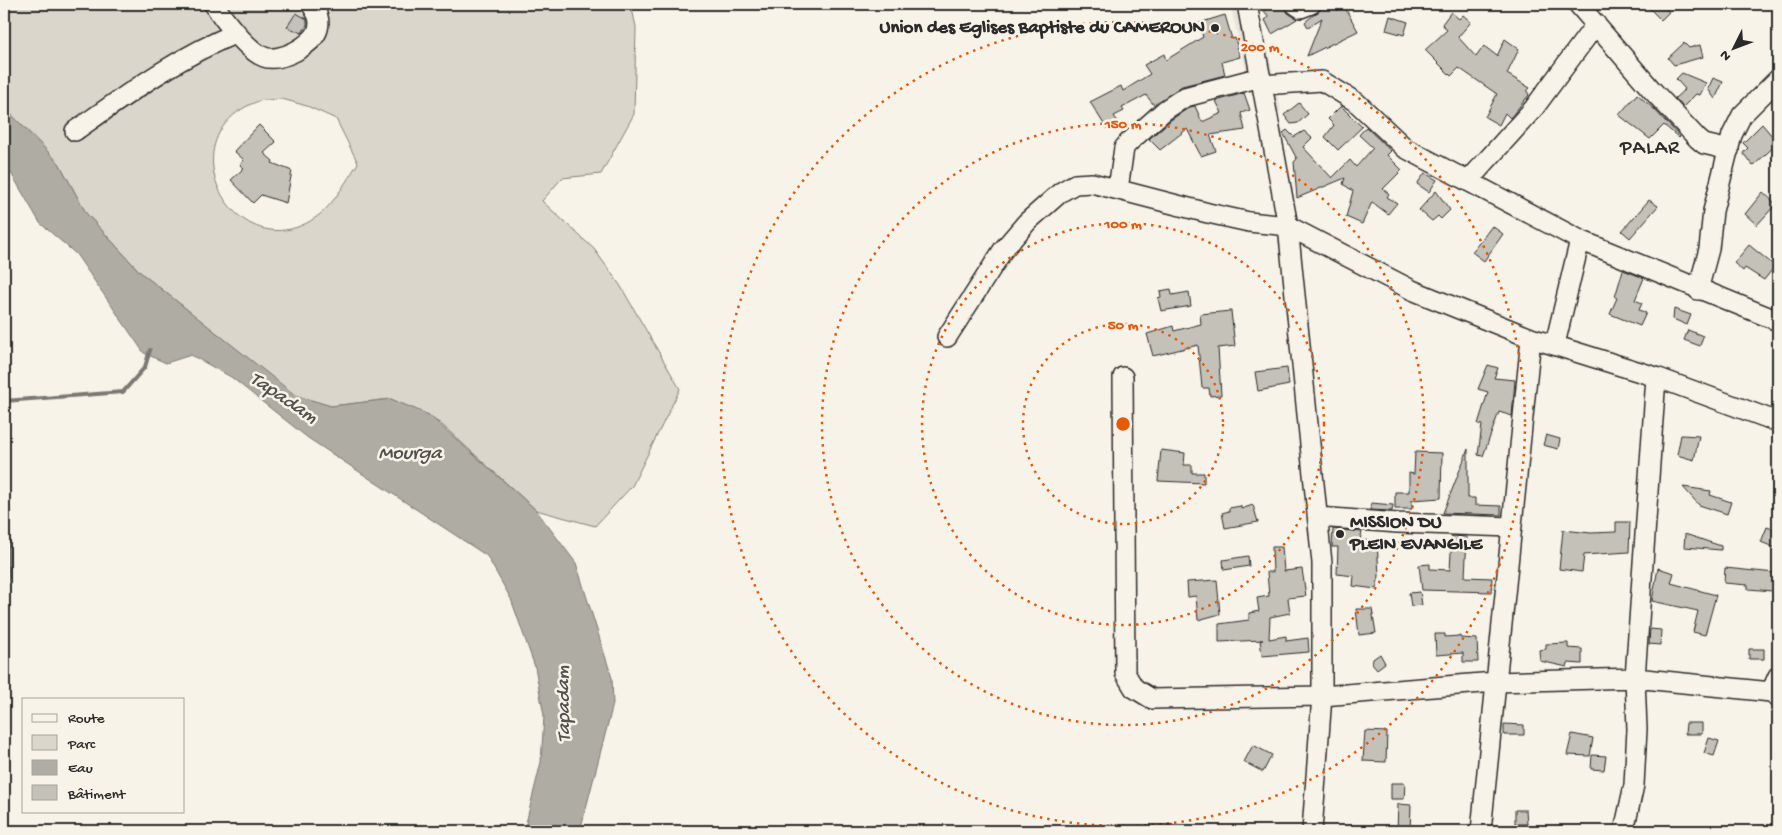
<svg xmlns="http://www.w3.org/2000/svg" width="1782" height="835" font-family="'Gochi Hand',sans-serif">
  <rect width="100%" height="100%" fill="#f7f3e8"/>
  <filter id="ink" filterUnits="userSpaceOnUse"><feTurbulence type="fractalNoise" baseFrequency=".02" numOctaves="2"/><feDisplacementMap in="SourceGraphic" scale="10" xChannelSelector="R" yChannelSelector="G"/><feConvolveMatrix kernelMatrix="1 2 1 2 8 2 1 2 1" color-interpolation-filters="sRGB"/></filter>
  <g filter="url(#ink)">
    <path fill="#e8e4da" d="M1230,4H1258L1281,110L1272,119L1260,117L1256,112Z"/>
    <path fill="#dad6cc" stroke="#82807c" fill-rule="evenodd" d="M4,4H631L636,27L634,114L601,174L562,178L542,201L594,249L620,285L680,389L632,486L595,526L536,510L440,423L391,399L331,406L295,396L140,272L86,213L59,163L4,107ZM282,99L307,106L336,119L358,163C348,178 334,204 319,215C240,276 161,140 256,102C263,99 274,100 282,99Z"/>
    <path fill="#afaca4" stroke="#7a7874" d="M4,107L59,163L86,213L140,272L295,395L331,406L391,399L429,415L536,510L576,563L612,678L613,704L580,831H524L541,762L544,716L535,667L511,599L487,556L308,438L231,377L191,355L166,363L144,353L76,254L40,223L4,161Z"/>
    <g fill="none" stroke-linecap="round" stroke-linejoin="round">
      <path stroke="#7a7874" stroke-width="4" d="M4,401L123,392L145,367L150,350
        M4,510L8,517V576L4,602"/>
    </g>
    <path fill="#c4c1b9" stroke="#2b2b2b" d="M1273,4H1284L1288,13L1297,19L1272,34L1265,20L1269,17L1264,11Z
      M1327,4H1348L1337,10L1345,8L1358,31L1307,56L1322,18L1308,27L1305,22Z
      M1656,4H1661L1669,12L1661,20L1650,9Z
      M1451,12L1459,19L1463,15L1471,22L1458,37L1476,57L1484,46L1497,56L1505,39L1519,49L1507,74L1530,88L1527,91L1529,95L1510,118L1505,113L1499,125L1485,117L1497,94L1459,68L1451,76L1425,50L1447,30L1442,24Z
      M296,13L307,19V25L302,33L287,27Z
      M1225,15L1232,39L1235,38L1240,57L1222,62L1225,75L1182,86L1154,105L1146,95L1122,108L1124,111L1114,116L1118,122L1107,129L1090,102L1121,86L1123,91L1150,74L1144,65L1164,54L1166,60L1203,37L1199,23Z
      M1390,16L1408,22L1404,35L1386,30Z
      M1684,43L1689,48L1700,45L1703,57L1674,65L1668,58Z
      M1682,73L1706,83L1700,95L1696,94L1683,107L1675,98L1685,89L1676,79Z
      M1713,78L1723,82L1715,99L1708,89Z
      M1244,93L1250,110L1241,113L1245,130L1210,135L1216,151L1201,156L1187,129L1160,150L1149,139L1172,119L1190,107L1195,106L1202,122L1222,113L1216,101Z
      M1637,94L1654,109L1680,137L1679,138L1664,125L1650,139L1619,115Z
      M1299,103L1308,114L1298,123L1291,124L1284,115Z
      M1341,106L1362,127L1338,150L1325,137L1334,125L1328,119Z
      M1762,124L1778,143L1753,166L1743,153L1748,148L1743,143Z
      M259,125L276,142L264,153L273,161L272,163L292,171L286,203L261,195L253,203L231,180L244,168L240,165L244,160L234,151Z
      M1366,127L1391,151L1387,155L1402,170L1383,189L1389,194L1387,197L1397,203L1388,214L1372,202L1362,224L1346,217L1353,191L1343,184L1345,178L1297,198L1294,162L1297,159L1283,133L1287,130L1294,137L1304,131L1312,138L1303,147L1332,178L1350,160L1356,167L1373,148L1359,135Z
      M1425,173L1437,180L1429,192L1417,184Z
      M1436,191L1450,210L1441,219L1438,216L1432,221L1419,210Z
      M1763,192L1776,204L1757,225L1745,214Z
      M1649,200L1658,206L1630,238L1622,231Z
      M1492,226L1503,234L1484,261L1472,252Z
      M1749,245L1775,266L1764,280L1745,268L1743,271L1734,263Z
      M1623,270L1644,278L1635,300L1642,303L1639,310L1646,313L1640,326L1610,314L1617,298L1615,297Z
      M1171,289L1172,295L1189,292L1191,306L1161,311L1158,298L1161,297L1160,291Z
      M1674,309L1691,315L1687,325L1673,319Z
      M1231,311L1235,346L1218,348L1221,395L1210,396L1209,388H1202L1198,345L1153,356L1147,334L1173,326L1174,331L1201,324L1200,314Z
      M1688,330L1703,336L1700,346L1684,340Z
      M1488,365L1498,368L1494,378L1515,380L1512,416L1499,412L1483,456L1478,455L1482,425L1478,424L1488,392L1478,389Z
      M1287,368L1289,385L1258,391L1255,372Z
      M1546,435L1560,439L1558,449L1543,445Z
      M1681,435L1699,436L1694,460L1677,455Z
      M1468,449V498H1475V505L1501,506V515L1443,513Z
      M1161,450L1185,453L1184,465H1192V473H1204V483L1158,481Z
      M1415,452L1442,453L1441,498L1412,500V509H1395V492H1409V473L1414,474Z
      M1683,487L1711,491L1710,495L1731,502L1727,514L1699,505Z
      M1371,503L1393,505L1392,511L1370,510Z
      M1253,505L1258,522L1225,528L1222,513L1229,511V508L1241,506V509Z
      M1616,522H1630L1629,552L1584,555L1582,572L1559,569L1563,530L1591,533L1616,532Z
      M1767,527L1778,531V549L1761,542Z
      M1333,529L1362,532L1360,540L1377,541L1379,576L1376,589L1353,586L1354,576L1337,574L1338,547H1332Z
      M1685,534L1721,546V550L1684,547Z
      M1452,536L1467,537L1465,577L1492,578L1491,592L1422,590L1419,565L1430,564V569L1450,570Z
      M1272,547H1282L1284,571L1302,569L1306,596L1288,598L1290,613L1270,617L1269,639L1286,636V641L1308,638L1309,652L1262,656L1260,640H1263L1219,642V624L1249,620V613L1259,611L1257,598L1269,596L1267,572H1273Z
      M1248,556L1249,566L1224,570L1223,560Z
      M1658,568L1674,573L1671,583L1716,595L1705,635L1693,632L1698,611L1652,601Z
      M1725,568L1775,573L1773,591L1748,589V585L1724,583Z
      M1217,580L1220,614L1198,620L1196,596L1188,597L1187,582Z
      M1420,592L1422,605L1411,606L1409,593Z
      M1356,609H1372L1376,633L1359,635Z
      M1650,629L1661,630L1660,645L1649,644Z
      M1435,634H1445V637L1460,636V638L1477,639L1478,662H1463V653L1436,655Z
      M1568,643V648L1582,649V664L1568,663L1567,667L1540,661L1539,650L1546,649V644Z
      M1749,649H1764V659H1749Z
      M1380,654L1385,663L1377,669L1372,663L1373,659Z
      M1686,723H1702V734H1685Z
      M1504,724L1524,725V735H1504Z
      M1365,731L1387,732L1386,762L1363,761Z
      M1572,734L1593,738L1590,756L1567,755Z
      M1709,738L1719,741L1714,756L1704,753Z
      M1253,745L1272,755L1263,772L1244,762Z
      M1592,755L1606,756L1604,770L1591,769Z
      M1391,783H1405L1404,799H1391Z
      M1398,804L1411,805L1410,831H1397Z
      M1515,810H1526L1527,824H1515Z"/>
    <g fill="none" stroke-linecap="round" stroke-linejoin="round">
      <g stroke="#2b2b2b" stroke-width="22">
        <path id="minor" d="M214,4C223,19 248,51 264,57C280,63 314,45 318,29C321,18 316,12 311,4
          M1247,4L1288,226L1322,563V696L1312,831
          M1295,4L1301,8L1311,4
          M1578,4L1651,89L1698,139L1704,144L1729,150
          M1262,85L1322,81L1356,102L1405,148L1580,240L1778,321
          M75,131C126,95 179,56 237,33
          M1469,180L1534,108L1596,24
          M1118,189L1124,148L1128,143L1165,110L1185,97L1261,77
          M1698,290L1709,249L1713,211L1732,135L1742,115L1778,79
          M947,337L1003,250L1027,222L1061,192L1075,184L1092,183L1208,213L1249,222L1288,226L1412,290L1531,338L1656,377L1778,422
          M1555,344L1580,240
          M1123,377L1125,673L1134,688L1152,699L1322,696L1495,682L1635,678L1771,692L1778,697
          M1318,517L1398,523L1511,527
          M1771,692L1778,676
          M1481,831L1531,338
          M1624,831L1634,785L1637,729L1635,678L1656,377"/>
      </g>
      <use href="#minor" stroke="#f7f3e8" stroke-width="19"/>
    </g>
  </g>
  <g fill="none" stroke="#e8590c" stroke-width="2.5" stroke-dasharray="2.5 5">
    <circle cx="1123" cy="424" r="100"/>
    <circle cx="1123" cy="424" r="201"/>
    <circle cx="1123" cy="424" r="301"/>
    <circle cx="1123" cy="424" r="402"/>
  </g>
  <g fill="#2b2b2b" stroke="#f7f3e8" stroke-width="2">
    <circle cx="1215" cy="28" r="5"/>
    <circle cx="1340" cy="534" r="5"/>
  </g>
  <g text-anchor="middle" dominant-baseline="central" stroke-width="5" stroke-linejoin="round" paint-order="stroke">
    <g font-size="19" font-weight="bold" fill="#2b2b2b" stroke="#f7f3e8" text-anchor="end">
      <text x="1205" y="28">Union des Eglises Baptiste du CAMEROUN</text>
      <text x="1350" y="523" text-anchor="start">MISSION DU<tspan x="1350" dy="22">PLEIN EVANGILE</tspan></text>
    </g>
    <g font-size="20" font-style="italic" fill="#53524f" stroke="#f7f3e8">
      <text transform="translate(283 399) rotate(34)">Tapadam</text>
      <text x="410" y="454">Mourga</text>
      <text transform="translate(565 704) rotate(-91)">Tapadam</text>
    </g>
    <g font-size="21" letter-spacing="1" fill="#2b2b2b" stroke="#f7f3e8">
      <text x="1650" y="149">PALAR</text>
    </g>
  </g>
  <circle cx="1123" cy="424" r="8" fill="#e8590c" stroke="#f7f3e8" stroke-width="2.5"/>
  <g font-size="15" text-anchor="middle" font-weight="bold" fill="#e8590c" stroke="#f7f3e8" stroke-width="5" stroke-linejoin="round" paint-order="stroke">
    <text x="1260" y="51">200 m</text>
    <text x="1123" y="128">150 m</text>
    <text x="1123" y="228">100 m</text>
    <text x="1123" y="329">50 m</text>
  </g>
  <rect width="1782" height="835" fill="none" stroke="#f7f3e8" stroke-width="20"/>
  <rect x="10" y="10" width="1762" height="815" fill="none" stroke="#2b2b2b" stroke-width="2" filter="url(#ink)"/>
  <rect x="22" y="698" width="162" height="115" fill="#f7f3e8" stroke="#a5a39c"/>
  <rect x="32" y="714" width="25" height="8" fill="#f7f3e8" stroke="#a5a39c"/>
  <text x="68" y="722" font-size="15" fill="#2b2b2b">Route</text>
  <rect x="32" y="735" width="25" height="15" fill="#dad6cc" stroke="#a5a39c"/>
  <text x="68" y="748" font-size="15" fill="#2b2b2b">Parc</text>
  <rect x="32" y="760" width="25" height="15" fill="#afaca4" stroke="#a5a39c"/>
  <text x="68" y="772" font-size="15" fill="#2b2b2b">Eau</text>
  <rect x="32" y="785" width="25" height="15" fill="#c4c1b9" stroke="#a5a39c"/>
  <text x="68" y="798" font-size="15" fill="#2b2b2b">Bâtiment</text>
  <g transform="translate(1734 48) rotate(228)" stroke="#f7f3e8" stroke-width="4" paint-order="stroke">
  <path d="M0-4L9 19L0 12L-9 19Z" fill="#2b2b2b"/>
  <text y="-8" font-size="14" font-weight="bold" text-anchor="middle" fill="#2b2b2b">N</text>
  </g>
</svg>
